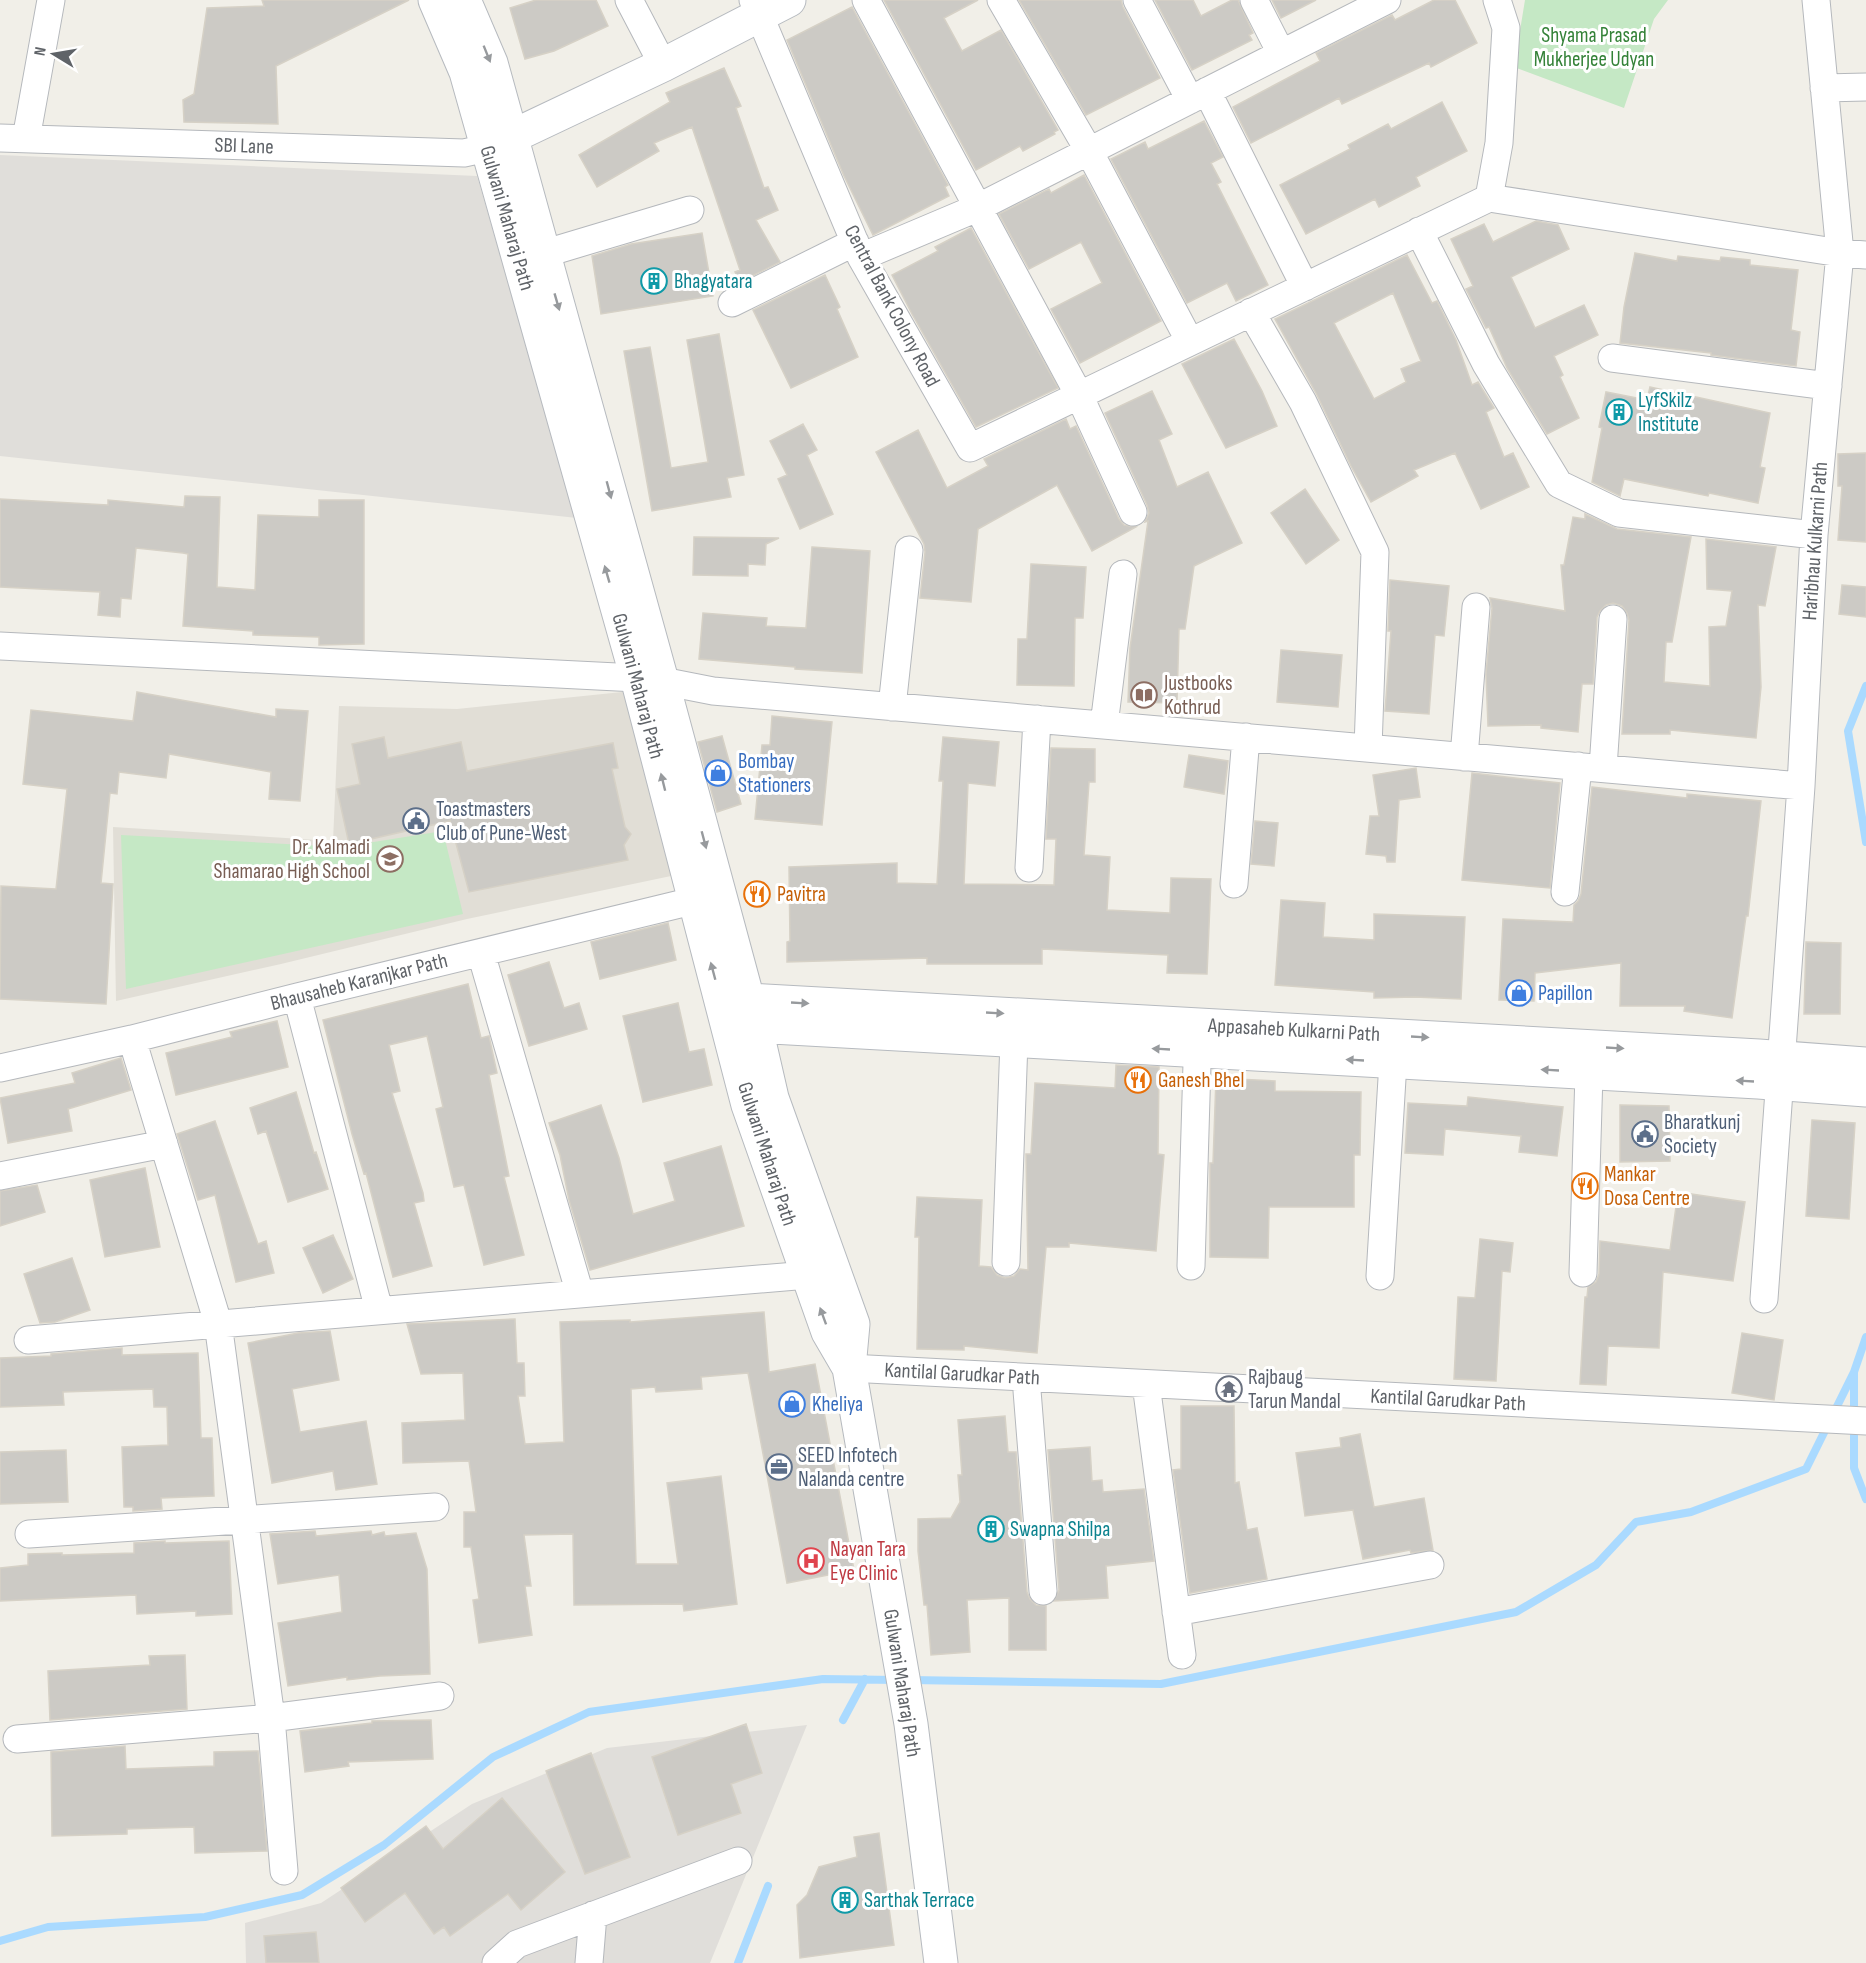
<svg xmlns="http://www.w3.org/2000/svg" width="1866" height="1963" font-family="'Sofia Sans Condensed',sans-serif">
  <rect width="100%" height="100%" fill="#f1efe8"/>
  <path fill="#e0deda" d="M0,155L477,176L577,518L0,456Z
    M807,1725L710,1963H246L245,1923L321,1903L472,1804L607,1748Z"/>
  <path fill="#e1ded6" d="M632,691L671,876L467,919L281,964L116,1001L113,827L333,841L339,706L457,709Z"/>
  <path fill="#c5e8c5" d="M1525,0H1668L1654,19L1624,108L1514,67Z
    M443,831L463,914L126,989L121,835L342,847Z"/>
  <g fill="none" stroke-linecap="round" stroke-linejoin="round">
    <path stroke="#aadaff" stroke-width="8" d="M1866,686L1848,731L1866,842
      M1866,1337L1854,1372V1468L1866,1499
      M911,1680L1161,1684L1516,1612L1596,1565L1636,1522L1691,1512L1806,1469L1854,1372
      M843,1720L865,1679
      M0,1941L48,1927L205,1917L302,1895L384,1845L493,1757L589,1712L823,1679L896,1680
      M738,1963L768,1886"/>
  </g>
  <path fill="#cccac5" stroke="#d6d1c6" stroke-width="1.5" fill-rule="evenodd" d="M262,0H409L276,66L278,124L184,122L183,100L194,94L207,8L264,6Z
    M536,0H596L608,26L554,51L525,59L510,8Z
    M884,0H978L944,18L962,51L1001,30L1058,130L1054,132L1055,134L1023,151L1020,146L976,170Z
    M1019,0H1121L1123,7L1160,78L1086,115Z
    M1155,0H1193L1201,16L1232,0H1238L1253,33L1249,35L1252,40L1192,70Z
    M1272,0H1316L1281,18Z
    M1434,0H1455L1477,43L1431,67L1429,63L1342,104L1339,98L1251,143L1233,107L1320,61L1316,53L1392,15L1395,20Z
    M852,7L948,185L945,187L949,196L873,235L844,176L787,40Z
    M724,68L741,106L736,108L764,188L768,187L778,210L756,220L780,262L740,282L735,272L740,270L692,127L654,143L659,151L597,187L579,155L670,102L666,93Z
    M1442,102L1467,151L1416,177L1420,186L1379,207L1375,199L1306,234L1280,185L1350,149L1348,145L1388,124L1391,129Z
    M1204,121L1223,157L1211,163L1221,182L1217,184L1268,285L1236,301L1227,283L1187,303L1111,159L1145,142L1148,149Z
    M1084,175L1161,321L1080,363L1051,309L1102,283L1081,242L1029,269L999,214L1049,189L1051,193Z
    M1536,221L1558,225L1569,249L1511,277L1535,328L1584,305L1598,335L1554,356L1563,375L1560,377L1579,418L1547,434L1507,368L1489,327L1486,328L1466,289L1473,286L1451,239L1484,224L1493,242Z
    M971,228L1058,388L976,427L912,314L892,275L938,251L935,247Z
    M702,233L713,296L601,314L592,256L631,244Z
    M1635,253L1677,261L1678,256L1720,261L1721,257L1750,260V265L1798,270L1791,330L1800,332L1796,366L1711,355V353L1620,343L1624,307Z
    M1407,255L1432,303L1437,301L1456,340L1472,385L1478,382L1494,408L1486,412L1504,457L1513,453L1529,487L1481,509L1455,453L1414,470L1418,476L1371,502L1351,466L1317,395L1275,319ZM1393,293L1421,361L1401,369L1406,382L1374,399L1334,323Z
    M825,275L840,307L837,309L858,357L791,388L753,310Z
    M719,334L744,475L727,478L731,497L652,511L624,351L650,347L671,468L708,462L687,340Z
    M1234,339L1262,391L1277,426L1226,448L1182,364Z
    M1650,387L1770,413L1760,467L1765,468L1758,503L1709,493L1708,496L1624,479L1620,496L1592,482L1602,428L1599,427L1606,392L1647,400Z
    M1152,391L1172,434L1159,440L1177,487L1208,472L1242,543L1194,566L1185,629H1179L1177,703L1128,702L1130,648L1148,521L1145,522L1149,513L1147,505L1105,413Z
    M1066,419L1070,429L1076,426L1119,519L1124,525L1136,527L1092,551L1057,485L978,529L971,602L920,598L925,552L924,544L876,452L918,430L947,488L988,466L984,459Z
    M803,424L817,450L807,455L833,514L800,529L778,479L787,475L770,441Z
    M1866,453V542L1838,540L1842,486H1838V454Z
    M1305,489L1339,540L1306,564L1271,513Z
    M185,496L220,497L217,587L255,590L258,515L319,517V500H364V644L319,645V637L253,635V631L183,626L188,554L183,553L136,548L131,599L121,598L120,617L98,615L100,592L0,587V499L108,505V500L184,507Z
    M1585,514L1617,529L1691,537L1672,642H1666L1664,682L1710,686L1709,627L1726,626L1732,591L1707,589L1706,539L1776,547L1765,606L1758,605L1761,687L1756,738L1670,730V734H1622L1629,620L1627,613L1622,606L1613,603L1606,605L1600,611L1597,617L1593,684H1582L1578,732L1541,728V725L1488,726L1486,674L1492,608L1490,598L1565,611L1561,565H1564L1573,517L1585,519Z
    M694,537L779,538L766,544L765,565L748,564V576L693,575Z
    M812,547L870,551L862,673L795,669V667L699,659L703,613L767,618L766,626L806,628Z
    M1031,564L1086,567L1083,618H1075L1074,686L1017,685L1018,639H1027Z
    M1390,580L1449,586L1444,636L1435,635L1429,714L1385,711L1391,631H1388Z
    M1842,585L1866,587V617L1839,614Z
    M1281,650L1342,655L1338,707L1277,702Z
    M137,692L276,717V709L308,711L300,801L269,799L271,772L169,754L166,778L119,772L117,794L110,793L101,883L113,884L106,1004L0,999L1,886L56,889L67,789L23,784L31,710L133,721Z
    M772,716L832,722L822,825L755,819L762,745H770Z
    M722,736L741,804L717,812L698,742Z
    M384,737L388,758L461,742L467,771L613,743L618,768L612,769L625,827L631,834L624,845L628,860L469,892L450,821L349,844L337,789L360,784L352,744Z
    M943,737L999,742L995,786L968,783L964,884L1054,885L1056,839H1046L1051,748L1095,749V782H1089L1084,855L1110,857L1107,910L1170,913L1171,878L1211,879L1207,974L1167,973L1168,955L1042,949V964H927V958L787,962V942L790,941L789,867L897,863V883L937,884L943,781H939Z
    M1189,755L1228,761L1224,794L1184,787Z
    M1416,768L1420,797L1399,800L1395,862H1387L1386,856L1366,854L1370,816H1379L1373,775Z
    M1472,773L1560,783L1550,888L1462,880Z
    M1592,787L1687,798V794L1761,801L1748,916H1746L1732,1018L1684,1011L1685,1006H1620L1621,963L1535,973L1534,1001L1499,1000L1503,919L1573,922L1574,905L1578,901L1581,894Z
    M1255,821L1278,823L1274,866L1251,864Z
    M1281,900L1325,903L1323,937L1374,940V914L1465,917L1461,999L1415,997L1374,998V992L1275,985Z
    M668,923L676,960L600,979L591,942Z
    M1806,942L1841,943L1840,1014H1804Z
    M549,962L564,1008L579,1003L587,1029L529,1046L508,975Z
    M468,984L481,1038L489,1036L497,1073L489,1075L509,1176L504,1177L524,1255L484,1265L464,1185L454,1187L436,1109L443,1107L427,1036L389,1045L400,1091L392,1093L423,1193L424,1201L414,1203L432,1266L393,1277L366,1173L364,1174L352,1134L323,1020Z
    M678,1003L689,1052L704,1049L712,1085L643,1102L623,1016Z
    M277,1021L288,1067L176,1095L166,1053L232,1037L230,1032Z
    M121,1058L131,1090L68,1109L72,1131L8,1143L0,1098L75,1083L72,1073Z
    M1116,1065L1159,1067L1158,1154L1164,1155L1156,1251L1069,1243V1247H1046L1037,1353L964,1346V1350L917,1349L919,1237H915L917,1197L982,1200L979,1266L991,1267L997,1275L1005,1278L1014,1276L1020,1269L1028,1270L1026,1154H1031L1035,1083L1115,1088Z
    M1216,1078L1275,1081V1091L1361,1092L1360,1155H1354V1207H1269L1268,1258L1210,1257V1163H1213Z
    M296,1092L314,1153L316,1152L328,1189L288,1202L266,1131L258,1134L250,1108Z
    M1468,1097L1563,1107L1557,1156L1519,1152L1521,1136L1445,1129L1443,1155L1405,1153L1408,1103L1467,1106Z
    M601,1105L619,1158L633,1214L675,1201L664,1163L721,1146L744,1226L590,1270L569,1200L560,1155L549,1123Z
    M1620,1105L1669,1106L1670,1161L1620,1162Z
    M1812,1120L1855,1123L1849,1219L1806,1216Z
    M215,1121L258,1244L266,1241L274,1273L236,1282L215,1195L198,1200L177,1134Z
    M145,1168L160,1247L105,1257L90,1180Z
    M37,1185L45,1212L0,1226V1191Z
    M1678,1192L1745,1202L1733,1281L1663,1272L1659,1348L1608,1346L1606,1385L1580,1384L1585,1297H1587L1588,1287L1596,1282L1599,1274L1600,1241L1670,1250Z
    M333,1235L353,1279L323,1293L303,1248Z
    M1480,1239L1513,1243L1510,1272L1502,1271L1496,1381L1454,1379L1458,1297L1475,1298Z
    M72,1258L90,1310L55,1322L40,1323L24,1274Z
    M764,1312L769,1372L815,1364L854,1570L787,1583L748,1373L701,1377L702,1389L656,1392L655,1387L631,1389L636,1564H678L667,1483L721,1476L737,1604L684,1611L683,1604L574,1605L573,1534L524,1535L531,1586H525L532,1635L479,1643L473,1600L479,1599L471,1547H464V1512H476L469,1461L403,1463L402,1423L465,1420L463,1373L421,1374L407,1324L515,1319L517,1363H524L525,1396H518L525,1444L564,1442L560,1322L630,1320V1322Z
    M330,1331L339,1380L292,1389L300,1432L366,1421L377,1484L336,1490L333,1471L272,1483L248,1343L298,1333Z
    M1742,1333L1783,1340L1774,1400L1732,1393Z
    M122,1348V1355L198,1353L201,1438H212L214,1496L161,1498L162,1509L133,1511V1507H124L122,1447L168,1445L167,1407H154L153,1389L63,1392L64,1405L0,1407V1358L51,1356V1354Z
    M1181,1406H1234L1235,1483L1239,1482L1247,1530L1257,1528L1267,1579L1190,1593L1173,1470L1181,1469Z
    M1005,1416L1008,1452H1016L1027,1592L1030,1599L1036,1605L1046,1606V1650H1009V1598L967,1600L970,1652L931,1655L927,1605H924L918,1551V1519L951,1518L960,1502L958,1475H962L958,1420Z
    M1360,1434L1374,1507L1424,1498L1433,1550L1411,1553L1410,1550L1363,1559L1353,1510L1305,1516L1296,1453L1341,1447L1340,1438Z
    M1090,1447L1092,1481L1102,1480L1103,1492L1144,1489L1154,1561L1106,1566L1108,1598L1054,1601L1059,1590L1048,1450Z
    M66,1450L68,1502L0,1504V1452Z
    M315,1531L316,1536L371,1531L372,1535L384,1532L385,1536L416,1533L427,1569L430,1674L380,1676L347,1680V1677L288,1686L278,1623L342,1612L339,1575L278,1584L270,1534Z
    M165,1541V1543L229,1541L232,1614L196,1616V1611L137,1614L136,1595L0,1601V1568L28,1565V1554L62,1553V1555L134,1553V1543Z
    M185,1655L187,1709L50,1720L48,1671L150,1665L149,1656Z
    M431,1720L433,1759L348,1762L349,1766L305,1772L300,1731L372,1723V1721Z
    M746,1724L762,1773L731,1784L741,1813L678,1835L652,1757Z
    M125,1746L126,1769L214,1766V1752L258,1751L267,1851L195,1853L194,1827L127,1829V1834L52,1836L51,1752Z
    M591,1753L630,1857L585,1874L546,1771Z
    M502,1798L565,1872L521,1910L508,1894L450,1936L444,1927L434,1934L405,1893L365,1922L341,1888L426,1826L443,1849Z
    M879,1833L894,1945L800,1958L797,1905L807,1895L819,1867L857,1857L854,1837Z
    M316,1932L319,1963H266L264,1936Z"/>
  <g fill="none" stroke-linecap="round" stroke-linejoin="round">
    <g stroke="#b5b8bc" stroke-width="29">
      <path id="street" d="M629,0L663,65
        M753,0L861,257L970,448L1489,198L1499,143L1506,28L1497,0
        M866,0L1079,395L1133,512
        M1001,0L1089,151L1190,342
        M1137,0L1190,100
        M1254,0L1281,53
        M1824,88L1866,87
        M1207,91L1305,287
        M0,138L464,153L487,148
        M26,139L51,0
        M1489,198L1840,253L1866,255
        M1419,231L1486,364L1559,484L1619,513L1814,535
        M543,254L690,210
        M861,257L977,208L1387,0
        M732,303L855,242
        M1251,312L1303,402L1375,552L1368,748
        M1612,358L1828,386
        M0,646L637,678L662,681L713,691L1801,786
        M892,707L909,550
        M1104,725L1123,574
        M1464,757L1476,607
        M1603,768L1613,619
        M1029,868L1037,719
        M1234,884L1246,737
        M1565,892L1578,766
        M481,953L580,1294
        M297,997L379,1310
        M132,1039L218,1323L271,1718L284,1871
        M0,1068L132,1039L297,997L713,896
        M0,1176L164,1144
        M1006,1262L1014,1041
        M1191,1266L1198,1030
        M1583,1273L1589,1073
        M1380,1276L1393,1062
        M1764,1299L1801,786L1814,535L1840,253L1816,0
        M28,1340L808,1275
        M849,1368L1866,1421
        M1026,1378L1043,1591
        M1146,1384L1182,1655
        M29,1534L435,1507
        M1176,1612L1430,1565
        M17,1739L271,1718L440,1696
        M496,1963L517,1944L738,1861
        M589,1963L593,1915"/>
    </g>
    <g stroke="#b6babf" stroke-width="35">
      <path id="secondary" d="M435,0L466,72L637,678L748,1105L828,1332L849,1368
        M464,0L491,63L662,681L758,1037L772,1098L853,1324L849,1368L911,1724L941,1963
        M492,146L663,65L789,0
        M726,1001L748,1000L1759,1056L1866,1064
        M736,1028L755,1026L1758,1082L1866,1090"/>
    </g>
    <use href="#street" stroke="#fff" stroke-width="27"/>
    <use href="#secondary" stroke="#fff" stroke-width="33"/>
  </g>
  <defs><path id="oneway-solid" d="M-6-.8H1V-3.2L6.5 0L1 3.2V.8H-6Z" transform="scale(1.5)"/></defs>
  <g fill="#979a9d">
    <use href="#oneway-solid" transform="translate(487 54) rotate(68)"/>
    <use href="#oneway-solid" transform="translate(557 302) rotate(74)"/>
    <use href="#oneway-solid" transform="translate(609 490) rotate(75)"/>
    <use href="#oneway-solid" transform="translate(607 574) rotate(-106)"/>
    <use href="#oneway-solid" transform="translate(663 782) rotate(-104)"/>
    <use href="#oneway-solid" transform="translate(704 840) rotate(75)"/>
    <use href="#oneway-solid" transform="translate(713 971) rotate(-105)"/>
    <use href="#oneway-solid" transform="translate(800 1003) rotate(3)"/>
    <use href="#oneway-solid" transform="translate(995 1013) rotate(3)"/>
    <use href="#oneway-solid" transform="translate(1420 1037) rotate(3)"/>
    <use href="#oneway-solid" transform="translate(1615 1048) rotate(3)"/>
    <use href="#oneway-solid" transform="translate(1161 1049) rotate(-177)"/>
    <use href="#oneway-solid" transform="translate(1355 1060) rotate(-177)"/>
    <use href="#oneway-solid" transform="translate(1550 1070) rotate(-177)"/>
    <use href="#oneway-solid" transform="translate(1745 1081) rotate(-177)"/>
    <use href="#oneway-solid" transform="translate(823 1316) rotate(-110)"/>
  </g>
  <defs>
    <g id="building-ring" transform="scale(1.35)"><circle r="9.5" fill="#fff" stroke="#0f9aa8" stroke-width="1.5"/><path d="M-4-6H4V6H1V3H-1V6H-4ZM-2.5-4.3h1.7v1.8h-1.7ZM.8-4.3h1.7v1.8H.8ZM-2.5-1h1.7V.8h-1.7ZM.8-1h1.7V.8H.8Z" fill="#0f9aa8"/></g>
    <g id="library-ring" transform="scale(1.35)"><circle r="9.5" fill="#fff" stroke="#8d6e63" stroke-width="1.5"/><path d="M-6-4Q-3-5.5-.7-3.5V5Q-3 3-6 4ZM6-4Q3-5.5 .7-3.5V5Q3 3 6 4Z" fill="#8d6e63"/></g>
    <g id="shop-ring" transform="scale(1.35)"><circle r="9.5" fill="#fff" stroke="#3f7fe0" stroke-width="1.5"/><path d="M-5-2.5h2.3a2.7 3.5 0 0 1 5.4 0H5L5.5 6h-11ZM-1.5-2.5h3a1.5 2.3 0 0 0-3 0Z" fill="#3f7fe0"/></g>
    <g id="civic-ring" transform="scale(1.35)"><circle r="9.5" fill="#fff" stroke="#5c6f8a" stroke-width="1.5"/><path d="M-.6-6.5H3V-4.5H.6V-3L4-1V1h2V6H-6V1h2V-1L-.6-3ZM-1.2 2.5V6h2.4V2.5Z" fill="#5c6f8a"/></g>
    <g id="school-ring" transform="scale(1.35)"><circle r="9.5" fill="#fff" stroke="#8d6e63" stroke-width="1.5"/><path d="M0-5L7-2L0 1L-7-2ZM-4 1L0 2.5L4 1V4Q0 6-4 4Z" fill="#8d6e63"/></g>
    <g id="restaurant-ring" transform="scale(1.35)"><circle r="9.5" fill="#fff" stroke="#e8710a" stroke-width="1.5"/><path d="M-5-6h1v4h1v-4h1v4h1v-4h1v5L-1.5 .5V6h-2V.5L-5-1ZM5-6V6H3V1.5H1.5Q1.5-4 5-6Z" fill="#e8710a"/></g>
    <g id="temple-ring" transform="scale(1.35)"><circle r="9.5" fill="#fff" stroke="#6b7280" stroke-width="1.5"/><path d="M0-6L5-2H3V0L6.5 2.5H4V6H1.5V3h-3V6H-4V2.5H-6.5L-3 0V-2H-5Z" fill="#6b7280"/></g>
    <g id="office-ring" transform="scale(1.35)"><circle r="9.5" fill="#fff" stroke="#5c6f8a" stroke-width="1.5"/><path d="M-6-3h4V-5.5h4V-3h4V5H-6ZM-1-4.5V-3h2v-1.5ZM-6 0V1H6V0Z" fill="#5c6f8a"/></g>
    <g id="hospital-ring" transform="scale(1.35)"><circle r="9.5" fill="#fff" stroke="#e0444e" stroke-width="1.5"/><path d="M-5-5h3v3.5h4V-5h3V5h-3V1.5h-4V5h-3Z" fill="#e0444e"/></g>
  </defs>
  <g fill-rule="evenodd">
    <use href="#building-ring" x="654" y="281"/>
    <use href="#building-ring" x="1619" y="412"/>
    <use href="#library-ring" x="1144" y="695"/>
    <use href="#shop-ring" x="718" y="773"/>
    <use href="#civic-ring" x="416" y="821"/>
    <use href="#school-ring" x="390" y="859"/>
    <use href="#restaurant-ring" x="757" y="894"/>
    <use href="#shop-ring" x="1519" y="993"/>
    <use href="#restaurant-ring" x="1138" y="1080"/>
    <use href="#civic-ring" x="1645" y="1134"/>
    <use href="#restaurant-ring" x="1585" y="1186"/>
    <use href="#temple-ring" x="1229" y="1389"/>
    <use href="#shop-ring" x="792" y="1404"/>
    <use href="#office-ring" x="779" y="1467"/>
    <use href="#building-ring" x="991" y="1529"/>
    <use href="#hospital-ring" x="811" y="1561"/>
    <use href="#building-ring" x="845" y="1900"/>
  </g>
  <g text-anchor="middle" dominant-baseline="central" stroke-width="6" stroke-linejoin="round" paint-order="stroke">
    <g font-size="21" fill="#348238" stroke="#fff">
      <text x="1594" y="35">Shyama Prasad<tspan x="1594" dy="24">Mukherjee Udyan</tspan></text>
    </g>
    <g font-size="21" fill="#5f6368" stroke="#fff">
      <text transform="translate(244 146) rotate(2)">SBI Lane</text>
      <text transform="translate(507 218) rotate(74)">Gulwani Maharaj Path</text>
      <text transform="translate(892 306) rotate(62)">Central Bank Colony Road</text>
      <text transform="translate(1815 541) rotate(-86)">Haribhau Kulkarni Path</text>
      <text transform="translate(638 686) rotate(75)">Gulwani Maharaj Path</text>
      <text transform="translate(359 982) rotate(-14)">Bhausaheb Karanjkar Path</text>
      <text transform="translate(1294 1030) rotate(3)">Appasaheb Kulkarni Path</text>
      <text transform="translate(767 1154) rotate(72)">Gulwani Maharaj Path</text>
      <text transform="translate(962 1374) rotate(3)">Kantilal Garudkar Path</text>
      <text transform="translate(1448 1400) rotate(3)">Kantilal Garudkar Path</text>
      <text transform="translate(902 1683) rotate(81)">Gulwani Maharaj Path</text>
    </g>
    <g font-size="21" fill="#0d838f" stroke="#fff" text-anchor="start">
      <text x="674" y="281">Bhagyatara</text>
      <text x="1638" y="400">LyfSkilz<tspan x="1638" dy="24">Institute</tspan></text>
      <text x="1010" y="1529">Swapna Shilpa</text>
      <text x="864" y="1900">Sarthak Terrace</text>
    </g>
    <g font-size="21" fill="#785e54" stroke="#fff" text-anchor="start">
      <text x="1164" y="683">Justbooks<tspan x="1164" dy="24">Kothrud</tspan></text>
      <text x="370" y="847" text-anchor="end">Dr. Kalmadi<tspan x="370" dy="24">Shamarao High School</tspan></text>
    </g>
    <g font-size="21" fill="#366cbe" stroke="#fff" text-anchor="start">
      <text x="738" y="761">Bombay<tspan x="738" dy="24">Stationers</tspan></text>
      <text x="1538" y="993">Papillon</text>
      <text x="812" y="1404">Kheliya</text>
    </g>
    <g font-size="21" fill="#4e5e75" stroke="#fff" text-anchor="start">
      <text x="436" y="809">Toastmasters<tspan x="436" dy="24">Club of Pune-West</tspan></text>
      <text x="1664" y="1122">Bharatkunj<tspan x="1664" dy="24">Society</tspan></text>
      <text x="798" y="1455">SEED Infotech<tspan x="798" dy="24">Nalanda centre</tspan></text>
    </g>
    <g font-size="21" fill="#c56008" stroke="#fff" text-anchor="start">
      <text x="777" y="894">Pavitra</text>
      <text x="1158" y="1080">Ganesh Bhel</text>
      <text x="1604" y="1174">Mankar<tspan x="1604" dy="24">Dosa Centre</tspan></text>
    </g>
    <g font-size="21" fill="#5b616d" stroke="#fff" text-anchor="start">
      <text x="1248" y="1377">Rajbaug<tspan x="1248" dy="24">Tarun Mandal</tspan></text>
    </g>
    <g font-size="21" fill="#be3a42" stroke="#fff" text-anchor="start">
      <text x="830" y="1549">Nayan Tara<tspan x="830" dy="24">Eye Clinic</tspan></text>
    </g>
  </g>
  <g transform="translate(54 54) rotate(281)" stroke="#ffffff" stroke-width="4.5" paint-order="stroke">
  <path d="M0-4.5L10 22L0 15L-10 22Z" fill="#5f6368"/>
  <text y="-9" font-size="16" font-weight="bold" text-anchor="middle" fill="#5f6368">N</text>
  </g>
</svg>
